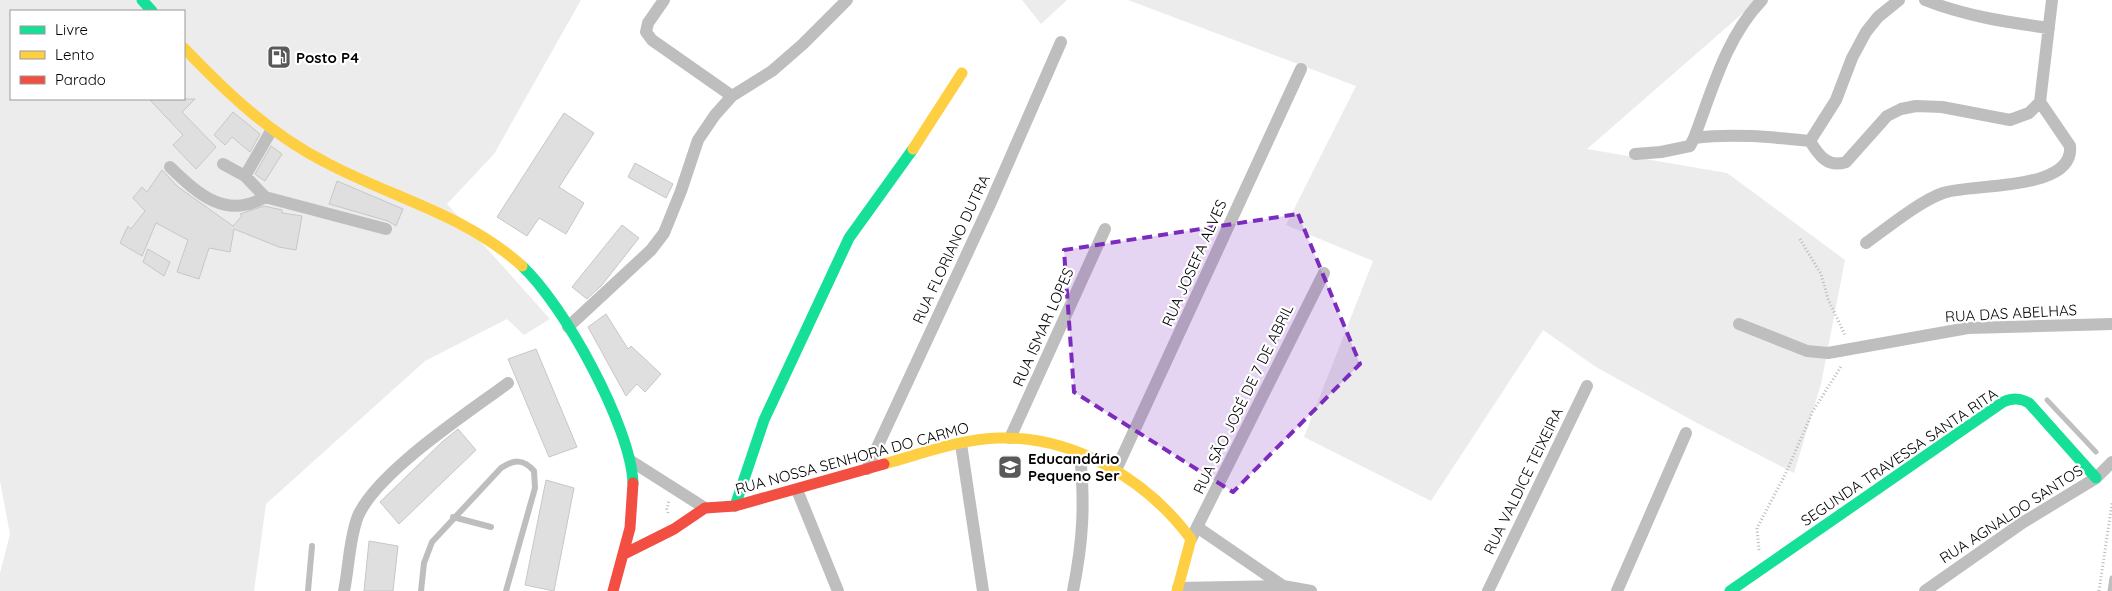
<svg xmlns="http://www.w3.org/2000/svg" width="2112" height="591" font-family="Quicksand,sans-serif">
  <rect width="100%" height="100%" fill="#fff"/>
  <path fill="#ececec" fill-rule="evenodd" d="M0,0H581L494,154L447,204L550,319L524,335L507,319L425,361L266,504L254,591H0V573L10,534L0,481ZM11,11H184V99H11Z
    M1022,0H1067L1041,24Z
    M1128,0H1758L1587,149L1727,173L1845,260L1821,384L1794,473L1697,423L1596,367L1543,330L1431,501L1304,437L1373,261L1286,225L1356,86Z"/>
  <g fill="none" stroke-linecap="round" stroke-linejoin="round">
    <path stroke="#bfbfbf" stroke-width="5" d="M2047,400L2096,452
      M2110,591L2112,578"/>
  </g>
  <path fill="#dfdfdf" stroke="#c7c7c7" d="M149,99H195L182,112L216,147L196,169L173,145L183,135Z
    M233,112L260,134L250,152L232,137L225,145L214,135Z
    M564,113L594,133L559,187L584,203L566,234L539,218L527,236L497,217Z
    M271,146L282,154L265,181L255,174Z
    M635,163L673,184L666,198L628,177Z
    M162,170L178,187L233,226L242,216L240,214L264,206L282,210V213L302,216L296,250L279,247L234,229L230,252L209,248L199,279L177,272L188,240L156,223L142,256L120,243L128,226L131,229L145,211L133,198L142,187L147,192Z
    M337,181L403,209L396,226L388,221L329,204Z
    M622,225L639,238L602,285L587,299L572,287Z
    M148,249L170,262L164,276L143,262Z
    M606,314L628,349L631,346L661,374L645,392L637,384L626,396L588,327Z
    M536,349L577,447L549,457L508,359Z
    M458,429L476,450L399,524L380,502L442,442Z
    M546,480L574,488L554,591L525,585Z
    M369,541L398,546L393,591H364Z"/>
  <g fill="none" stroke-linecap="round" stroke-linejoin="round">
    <path stroke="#b9b9b9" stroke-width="3" stroke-dasharray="1 2.5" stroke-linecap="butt" d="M1800,239L1821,274L1828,299L1845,335
      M668,513L667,509L669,500
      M1759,550L1757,528L1785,475L1813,411L1842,365
      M2099,591L2112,503"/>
    <path stroke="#bebebe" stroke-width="6" d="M453,517L491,527
      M308,591L312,546
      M421,591L424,563L432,542L501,468C513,460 523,458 534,471L535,488L506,591"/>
    <path stroke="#bebebe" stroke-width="12" d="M664,0L648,23L646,32L652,40L732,96
      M1925,0C1965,16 2006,22 2049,28
      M1694,138C1712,91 1726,37 1762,0
      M1810,141C1819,156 1828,168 1846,162L1887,116L1901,109L1916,106L1942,107L2010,120L2029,113L2040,102L2052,0
      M1810,141L1836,100L1852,58L1866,32L1878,17L1899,0
      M1635,154L1661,152L1690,146L1694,138C1733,133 1771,137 1810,141
      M223,164L245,176L265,197
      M170,167C198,194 226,220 265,197L386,229
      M245,176L271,131
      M1866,243C1887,228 1920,201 1943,193C1971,183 2075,192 2070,146L2040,102
      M1739,324L1807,351L1828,353L1968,328L2112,324
      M568,327L651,250L664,233L681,191L698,140L715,115L732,96L772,71L803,44L847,0
      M1010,438L1105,229
      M961,444L983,591
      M631,461L705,508
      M867,469L991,202L1061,42
      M1116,470L1301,69
      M797,490L838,591
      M1197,527L1283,586
      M1191,539L1324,273
      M1178,588L1283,586L1311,591
      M344,591C349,567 349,539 358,516C378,471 468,413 508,383
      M1073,591C1083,541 1085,505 1080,454
      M1488,591L1587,386
      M1617,591L1686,433
      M1925,591L2022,523L2096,478L2112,462"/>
    <path stroke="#16e098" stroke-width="11" d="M142,0L152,11
      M522,266C564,305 631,427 633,483
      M735,506L764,420L849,238L913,149
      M1730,591L2003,402C2013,398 2020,398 2029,403L2096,478"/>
    <path stroke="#ffcf43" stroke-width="11" d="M184,48C226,92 270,134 325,162C392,198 465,214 522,266
      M913,149L962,73
      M884,464C921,454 961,439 999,438C1075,436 1147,480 1191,539L1177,591"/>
    <path stroke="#f24e42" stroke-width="11" d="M626,553L674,529L705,508L735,506L884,464
      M613,591L630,528L633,483"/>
  </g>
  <path fill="#7b2cbf" fill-opacity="0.2" stroke="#7b2cbf" stroke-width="4" stroke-dasharray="10 6" stroke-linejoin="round" d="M1298,214L1360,364L1233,492L1074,392L1064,250Z"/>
  <defs>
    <g id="fuel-square" transform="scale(1.25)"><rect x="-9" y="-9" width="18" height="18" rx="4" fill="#595959" stroke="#fff"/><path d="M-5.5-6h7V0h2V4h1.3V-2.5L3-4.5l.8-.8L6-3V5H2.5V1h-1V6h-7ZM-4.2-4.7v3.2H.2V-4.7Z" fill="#fff"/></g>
    <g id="school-square" transform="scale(1.25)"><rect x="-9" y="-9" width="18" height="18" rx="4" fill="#595959" stroke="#fff"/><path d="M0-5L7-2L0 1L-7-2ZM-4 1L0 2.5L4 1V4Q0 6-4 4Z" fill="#fff"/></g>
  </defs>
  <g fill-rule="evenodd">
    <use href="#fuel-square" x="279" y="57"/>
    <use href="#school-square" x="1010" y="467"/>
  </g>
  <g text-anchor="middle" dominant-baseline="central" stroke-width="4.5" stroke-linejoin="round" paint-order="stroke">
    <g font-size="15" font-weight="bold" fill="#000" stroke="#fff" text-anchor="start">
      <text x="296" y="57">Posto P4</text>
      <text x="1028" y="458">Educandário<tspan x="1028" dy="17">Pequeno Ser</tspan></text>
    </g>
    <g font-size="15" fill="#000" stroke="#fff">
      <text transform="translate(951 249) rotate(-65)">RUA FLORIANO DUTRA</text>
      <text transform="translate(1194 263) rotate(-66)">RUA JOSEFA ALVES</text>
      <text transform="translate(2011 313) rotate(-3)">RUA DAS ABELHAS</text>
      <text transform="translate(1043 327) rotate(-66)">RUA ISMAR LOPES</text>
      <text transform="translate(1243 399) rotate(-64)">RUA SÃO JOSÉ DE 7 DE ABRIL</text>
      <text transform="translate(1899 457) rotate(-34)">SEGUNDA TRAVESSA SANTA RITA</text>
      <text transform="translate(852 458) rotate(-15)">RUA NOSSA SENHORA DO CARMO</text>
      <text transform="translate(1523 481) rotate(-64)">RUA VALDICE TEIXEIRA</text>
      <text transform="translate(2011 514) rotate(-33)">RUA AGNALDO SANTOS</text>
    </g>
  </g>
  <rect x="10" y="10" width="175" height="90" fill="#ffffff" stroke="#999999"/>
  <rect x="20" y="26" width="25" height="8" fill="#16e098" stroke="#999999"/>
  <text x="55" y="35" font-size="15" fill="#000000">Livre</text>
  <rect x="20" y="51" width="25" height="8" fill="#ffcf43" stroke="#999999"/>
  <text x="55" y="60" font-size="15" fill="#000000">Lento</text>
  <rect x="20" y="76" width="25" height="8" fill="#f24e42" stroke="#999999"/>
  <text x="55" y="85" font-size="15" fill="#000000">Parado</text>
</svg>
